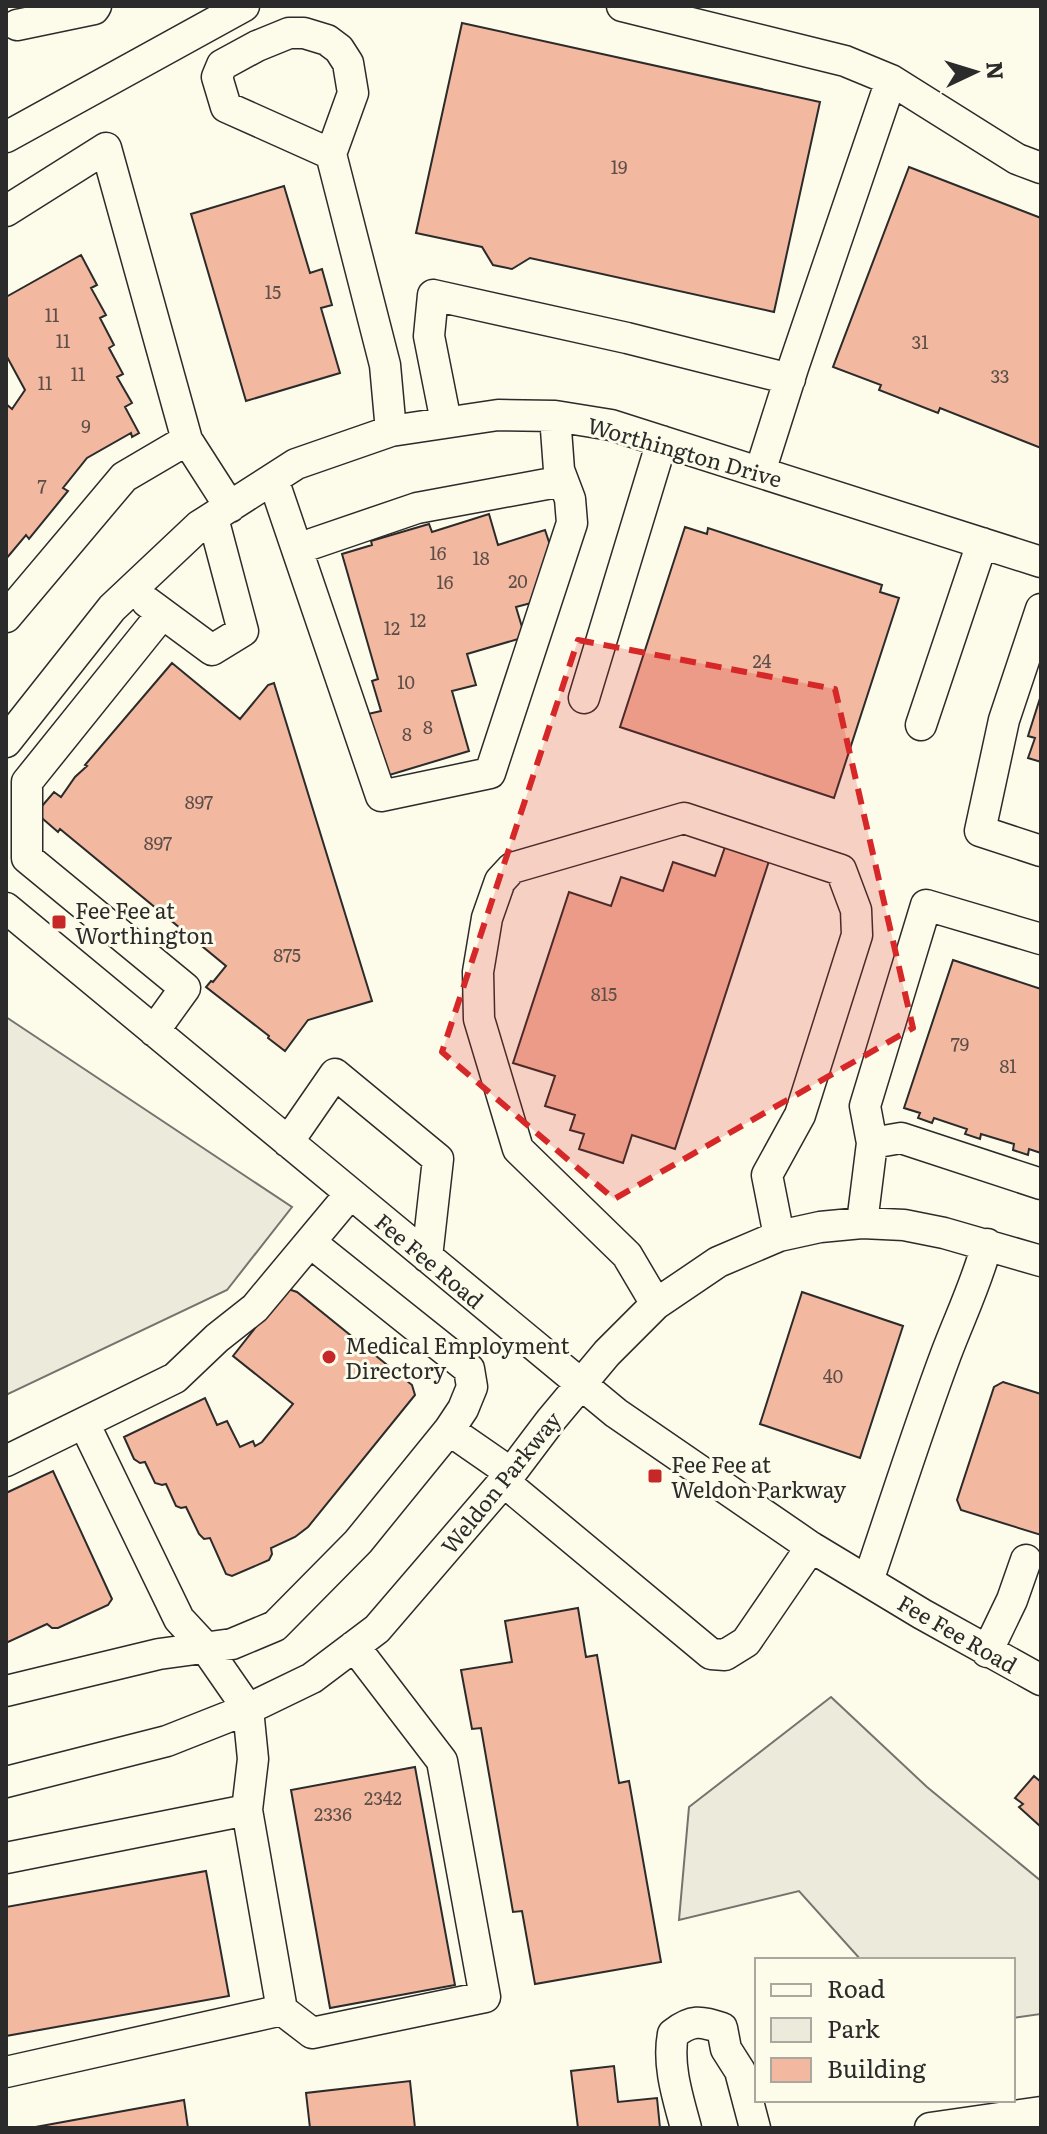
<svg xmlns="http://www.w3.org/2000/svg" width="1047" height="2134" font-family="Literata,serif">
  <rect width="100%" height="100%" fill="#fdfbea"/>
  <path fill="#ecebdb" stroke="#74746e" stroke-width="2" d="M831,1697L927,1787L1041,1881V2014L1013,2018V1960H861L799,1891L679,1920L689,1807Z"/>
  <path fill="#eceadb" stroke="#74746e" stroke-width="2" d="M6,1017L292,1207L227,1290L6,1395Z"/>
  <path fill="#f2b8a0" stroke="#2b2b2b" stroke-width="2" d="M462,23L820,102L774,312L530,258L512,269L493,265L482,247L416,233Z
    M909,167L1041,218V448L940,408L938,413L879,390L881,385L833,367Z
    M284,186L310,273L322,269L332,305L321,308L340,373L246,401L191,214Z
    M81,255L97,285L91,288L106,315L100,318L114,345L109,348L123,374L117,377L132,403L125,407L139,433L132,437L131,433L87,458L63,488L68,491L29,539L26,535L6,559V404L12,409L25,390L6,355V297Z
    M489,514L498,545L545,530L551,548L535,602L516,607L525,637L467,654L476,685L452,691L469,751L386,776L368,714L381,711L372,681L378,679L342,554L372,545L371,541L429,524L432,532Z
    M685,527L707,534L708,528L882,585L880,592L899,598L834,798L620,727Z
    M172,663L240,719L268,685L274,683L372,1001L308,1020L285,1051L268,1038L269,1036L206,987L211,981L213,982L226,966L60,829L58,832L36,813L54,792L61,797L75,777L87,766L85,765Z
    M1041,695V762L1028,758L1035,738L1028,736Z
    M725,847L769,861L675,1149L632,1135L623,1163L579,1149L584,1134L570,1130L575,1115L545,1106L555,1076L513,1063L569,892L611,906L621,877L663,891L673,862L715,876Z
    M953,960L1041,989V1153L1029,1149L1028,1155L1013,1150L1014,1144L981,1134L980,1139L965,1134L967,1129L934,1118L932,1123L918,1118L920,1113L904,1108Z
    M288,1289L297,1292L412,1385L415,1395L308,1527L295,1537L271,1548L272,1554L269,1560L232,1576L226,1574L210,1538L204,1539L199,1534L186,1507L181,1508L176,1506L166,1484L162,1485L155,1483L145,1462L140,1463L134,1459L124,1437L205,1398L217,1425L227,1421L240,1447L253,1441L255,1446L262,1442L293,1404L233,1356L281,1295Z
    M802,1292L903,1326L860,1458L760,1424Z
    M1003,1382L1041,1394V1535L961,1510L957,1500L994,1387Z
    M53,1471L112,1599L108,1605L58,1628H52L47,1624L6,1643V1493Z
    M578,1608L586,1657L597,1655L619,1783L629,1781L661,1962L535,1984L522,1911L513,1912L481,1728L472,1729L461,1670L512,1662L505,1621Z
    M415,1767L455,1985L330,2008L291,1790Z
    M1034,1776L1041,1782V1827L1019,1807L1023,1804L1015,1798Z
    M206,1871L229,1996L6,2036V1907Z
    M614,2066L618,2102L657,2098L660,2128H578L571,2071Z
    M410,2081L415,2128H310L306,2093Z
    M184,2100L188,2128H30Z"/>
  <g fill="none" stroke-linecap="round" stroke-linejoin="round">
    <g stroke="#2b2b2b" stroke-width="33">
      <path id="minor" d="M622,6L845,61L891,80L1017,159L1041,168
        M17,25L94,9L96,6
        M6,137L244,6
        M331,154L226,107L217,77L222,65L257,46L289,33H304L327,40L339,49L348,63L353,93L331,154L385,365L391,431
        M6,211L106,148L187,440
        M446,422L429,336L433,295L627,338L790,379
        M760,472L793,368L891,80
        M273,479L381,796L490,773L572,523L570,499L559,470L555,416
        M297,549L417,508L563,481
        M147,602L212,650L243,631L213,518
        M1041,609L1004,720L980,831L1041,851
        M6,617L124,477L187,440L230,507
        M584,698L662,441
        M921,725L982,543
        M6,742L112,608L199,526L296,464L391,431L498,415L555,416L611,425L1041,562
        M6,908L616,1413L811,1547L922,1614L1041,1680
        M154,1031L185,988L27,858V782L162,614
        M288,1142L335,1074L438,1159L427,1257
        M872,1143L901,1138L1041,1184
        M862,1223L872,1143L865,1106L926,905L1041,939
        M310,1242L469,1369L472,1387L463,1409L449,1430
        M656,1304L627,1255L518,1149L479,1019L478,972L487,918L500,881L512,868L684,818L841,870L856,910L857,935L800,1115L767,1175L779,1236
        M84,1423L179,1619L205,1647L248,1709L253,1759L247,1810L282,2010L312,2033L485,1997L442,1761L354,1646
        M6,1461L175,1378L217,1338L255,1308L350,1194
        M503,1481L711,1654L725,1655L746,1642L811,1547
        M868,1581C894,1505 918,1429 946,1354C960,1317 977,1282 987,1244
        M987,1652L1012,1600L1026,1560
        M6,1691L159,1654L232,1644L275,1626L358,1542L449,1430L511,1473
        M6,1782L167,1741L248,1709L312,1678L377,1629L511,1473L551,1420L607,1353L656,1304L718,1262L779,1236L820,1227L862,1223L904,1225L944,1233L1041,1261
        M6,1858L247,1810
        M6,2072L282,2010
        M686,2128C678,2098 667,2065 673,2034C692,2019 700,2021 722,2028L726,2049L740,2071L755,2128
        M930,2128L1041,2112"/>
    </g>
    <use href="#minor" stroke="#fdfbea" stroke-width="30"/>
  </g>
  <path fill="#d62828" fill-opacity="0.2" stroke="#d62828" stroke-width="6" stroke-dasharray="16 10" stroke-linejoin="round" d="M578,640L835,689L913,1028L614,1199L442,1052Z"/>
  <g fill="#c62828" stroke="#fdfbea" stroke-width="3">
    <rect x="51" y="914" width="16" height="16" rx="4"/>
    <circle cx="329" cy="1357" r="8"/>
    <rect x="647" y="1468" width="16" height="16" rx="4"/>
  </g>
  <g text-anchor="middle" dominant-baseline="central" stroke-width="6" stroke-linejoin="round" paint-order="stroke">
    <g font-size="18" fill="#5d4e48">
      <text x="619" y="166">19</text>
      <text x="273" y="291">15</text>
      <text x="52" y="314">11</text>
      <text x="63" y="340">11</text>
      <text x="920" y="341">31</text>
      <text x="78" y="373">11</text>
      <text x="1000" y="375">33</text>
      <text x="45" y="382">11</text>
      <text x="86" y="425">9</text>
      <text x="42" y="485">7</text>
      <text x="438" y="552">16</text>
      <text x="481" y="557">18</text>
      <text x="518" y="580">20</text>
      <text x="445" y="581">16</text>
      <text x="418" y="619">12</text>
      <text x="392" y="627">12</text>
      <text x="762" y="660">24</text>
      <text x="406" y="681">10</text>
      <text x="428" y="726">8</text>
      <text x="407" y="733">8</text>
      <text x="199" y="801">897</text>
      <text x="158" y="842">897</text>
      <text x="287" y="954">875</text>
      <text x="604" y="993">815</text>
      <text x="960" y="1043">79</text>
      <text x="1008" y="1065">81</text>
      <text x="833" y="1375">40</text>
      <text x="383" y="1797">2342</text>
      <text x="333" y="1813">2336</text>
    </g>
    <g font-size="22" fill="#2b2b2b" stroke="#fdfbea">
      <text transform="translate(685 451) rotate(16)">Worthington Drive</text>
      <text transform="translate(430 1260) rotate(40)">Fee Fee Road</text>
      <text transform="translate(500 1482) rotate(-51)">Weldon Parkway</text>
      <text transform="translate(958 1633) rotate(30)">Fee Fee Road</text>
    </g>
    <g font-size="22" fill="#2b2b2b" stroke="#fdfbea" text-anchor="start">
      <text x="75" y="909">Fee Fee at<tspan x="75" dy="25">Worthington</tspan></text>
      <text x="345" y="1344">Medical Employment<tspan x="345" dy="25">Directory</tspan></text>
      <text x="671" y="1463">Fee Fee at<tspan x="671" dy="25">Weldon Parkway</tspan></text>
    </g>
  </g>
  <rect width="1047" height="2134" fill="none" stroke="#2b2b2b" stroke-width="16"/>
  <rect x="755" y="1958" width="260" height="144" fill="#fdfbea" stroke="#a9a89e" stroke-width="2"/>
  <rect x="771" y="1984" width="40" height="12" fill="#fdfbea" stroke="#a9a89e" stroke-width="2"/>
  <text x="827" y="1998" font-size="24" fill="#2b2b2b">Road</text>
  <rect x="771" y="2018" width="40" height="24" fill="#ecebdb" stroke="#a9a89e" stroke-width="2"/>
  <text x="827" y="2038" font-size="24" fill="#2b2b2b">Park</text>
  <rect x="771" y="2058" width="40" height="24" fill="#f2b8a0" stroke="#a9a89e" stroke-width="2"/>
  <text x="827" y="2078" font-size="24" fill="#2b2b2b">Building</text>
  <g transform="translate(975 72) rotate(86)" stroke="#fdfbea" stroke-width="6" paint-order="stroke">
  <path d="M0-6L14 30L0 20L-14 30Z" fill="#2b2b2b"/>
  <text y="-12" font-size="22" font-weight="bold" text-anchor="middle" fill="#2b2b2b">N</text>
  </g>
</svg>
